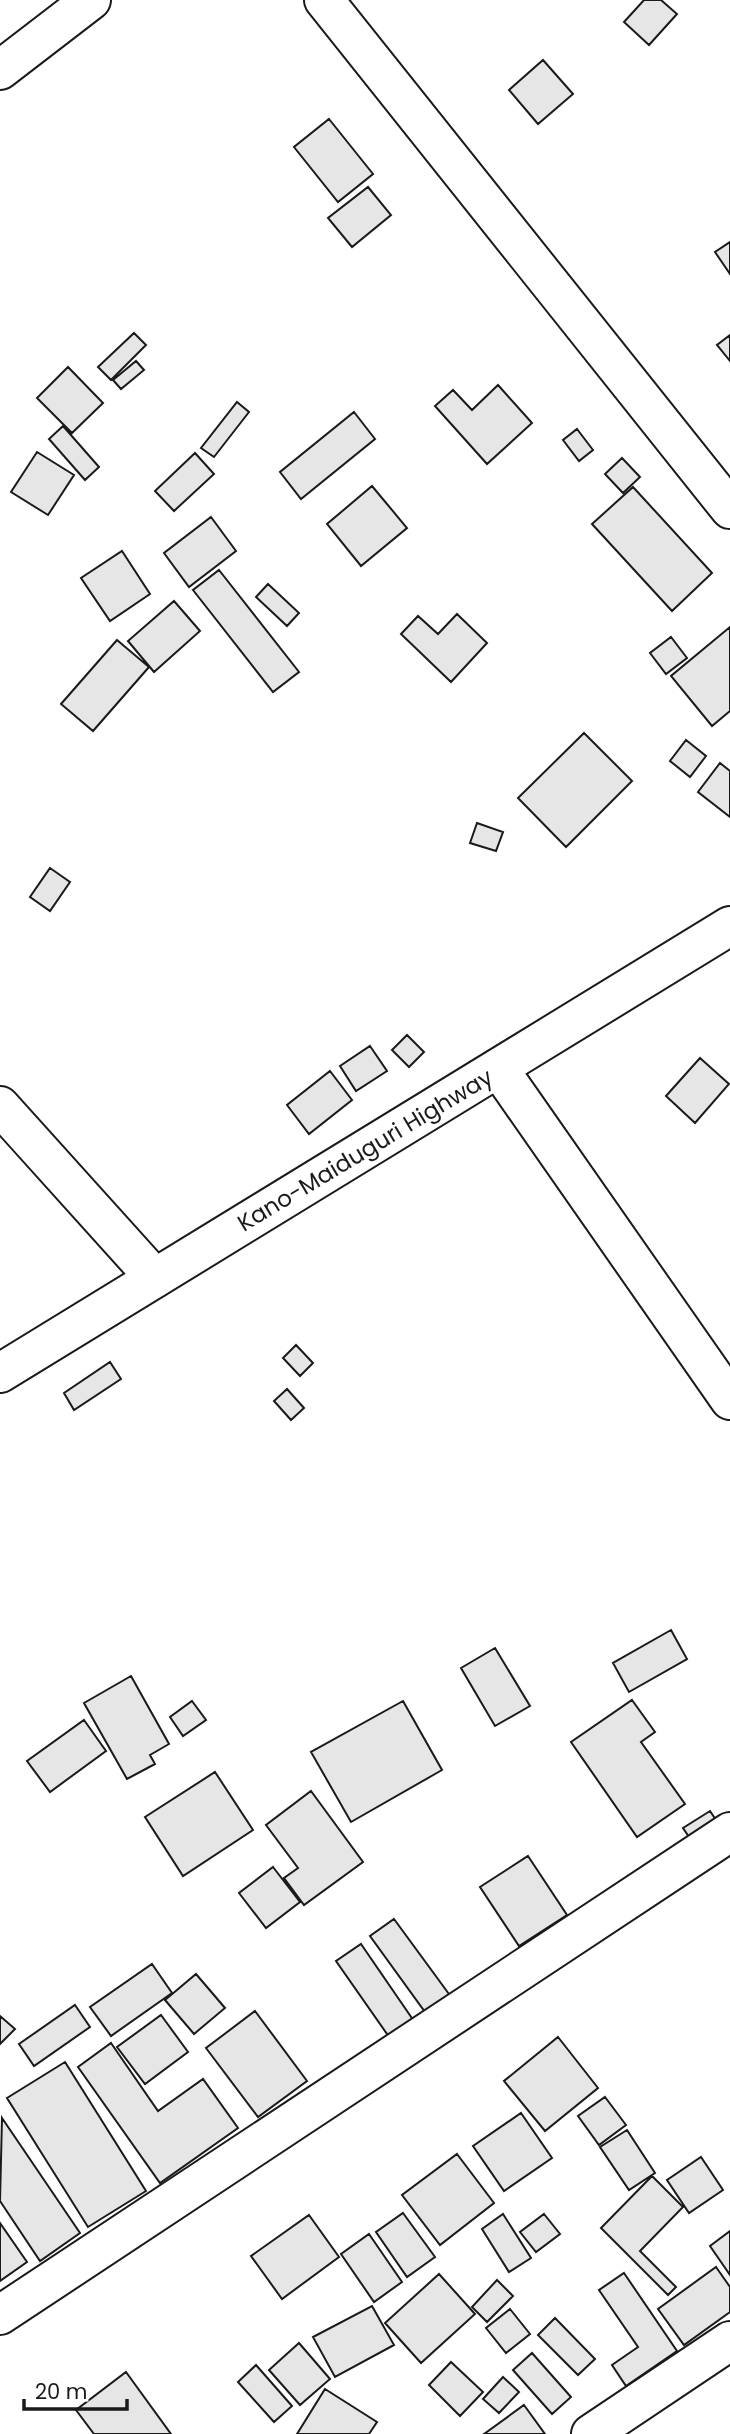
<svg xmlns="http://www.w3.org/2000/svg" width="730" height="2434" font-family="Poppins,sans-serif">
  <rect width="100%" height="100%" fill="#fff"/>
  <path fill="#e6e6e6" stroke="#1a1a1a" stroke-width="2" d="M644,0H661L677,14L649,45L624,22Z
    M543,60L573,94L538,124L509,90Z
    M329,119L373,174L338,202L294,147Z
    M368,187L391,215L352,247L328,218Z
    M730,242V274L715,252Z
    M134,333L146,345L111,380L98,367Z
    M730,335V361L717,345Z
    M136,361L144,370L121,389L113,380Z
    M68,367L103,403L72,433L37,398Z
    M498,385L532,423L487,464L435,406L453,390L472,410Z
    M237,402L249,412L214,457L201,448Z
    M354,412L375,439L301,499L280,472Z
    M63,426L99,467L85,480L49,439Z
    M577,429L593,450L579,461L563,440Z
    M37,452L74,475L48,515L11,492Z
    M195,453L214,474L174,511L155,491Z
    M622,458L640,477L623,493L605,474Z
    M372,486L407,528L361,566L327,524Z
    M633,487L712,573L672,611L592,524Z
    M211,517L236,551L189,587L164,553Z
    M122,551L150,594L110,621L81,578Z
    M219,570L299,672L273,692L193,590Z
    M268,584L299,613L287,626L256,597Z
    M174,601L200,631L154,672L128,641Z
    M457,614L487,643L451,682L401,634L418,616L438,634Z
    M730,627V711L712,726L671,676Z
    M671,637L687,658L666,674L650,653Z
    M117,640L149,667L93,731L61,704Z
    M584,733L632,781L566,847L518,798Z
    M686,740L706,756L690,777L670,761Z
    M720,763L730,771V817L698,792Z
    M477,823L503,832L496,851L470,843Z
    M50,868L70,882L50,911L30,897Z
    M407,1035L424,1052L409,1067L392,1050Z
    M370,1046L387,1071L356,1091L340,1066Z
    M700,1058L729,1084L695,1123L666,1096Z
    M330,1071L352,1100L309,1134L287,1105Z
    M296,1345L313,1363L300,1376L283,1358Z
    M110,1362L121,1379L74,1410L64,1393Z
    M287,1389L304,1408L291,1420L274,1401Z
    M671,1630L687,1659L629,1692L613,1663Z
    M495,1648L530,1706L495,1726L461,1668Z
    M131,1676L169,1744L150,1755L155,1764L127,1779L84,1703Z
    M632,1700L655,1732L641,1742L685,1804L637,1837L571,1742Z
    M192,1701L206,1720L183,1736L170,1717Z
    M403,1701L442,1770L351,1822L311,1752Z
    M84,1720L106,1751L50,1792L27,1761Z
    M215,1772L253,1830L183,1876L145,1817Z
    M311,1791L363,1862L304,1905L284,1878L298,1868L266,1825Z
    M710,1811L724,1832L697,1849L683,1828Z
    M528,1856L567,1915L519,1946L480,1887Z
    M273,1867L300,1902L266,1928L239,1893Z
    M394,1919L457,2005L433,2023L370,1936Z
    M361,1944L418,2027L394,2044L336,1961Z
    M152,1964L172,1993L111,2036L90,2007Z
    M196,1974L225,2008L194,2034L165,2000Z
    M75,2005L90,2027L34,2066L19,2044Z
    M255,2011L307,2081L258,2117L206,2048Z
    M161,2015L188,2052L145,2084L117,2047Z
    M0,2016L15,2029L0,2044Z
    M558,2037L598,2088L545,2131L504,2081Z
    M111,2043L158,2111L203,2079L238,2128L160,2183L78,2067Z
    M65,2062L146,2191L88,2227L7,2098Z
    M605,2097L626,2125L599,2145L578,2116Z
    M521,2113L552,2158L504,2191L473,2146Z
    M2,2118L80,2233L40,2261L0,2201Z
    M627,2130L655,2173L629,2190L600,2147Z
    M457,2154L494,2203L440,2245L402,2195Z
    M701,2157L723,2190L689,2213L667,2180Z
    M652,2176L683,2207L640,2251L676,2287L668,2295L601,2228Z
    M403,2213L435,2257L407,2277L376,2232Z
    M503,2214L531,2258L509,2272L482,2229Z
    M544,2214L560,2234L536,2252L520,2232Z
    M309,2215L339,2257L282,2299L251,2256Z
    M0,2223L27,2262L0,2281Z
    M730,2231V2275L710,2246Z
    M369,2234L402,2282L374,2302L341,2254Z
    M716,2267L730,2287V2312L684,2345L658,2309Z
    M624,2273L677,2351L626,2386L612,2365L638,2347L599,2290Z
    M439,2274L475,2314L421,2363L385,2323Z
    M497,2280L513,2296L487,2322L472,2307Z
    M372,2306L394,2345L335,2377L313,2337Z
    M510,2309L530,2334L506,2353L486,2328Z
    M555,2318L595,2359L578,2375L538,2335Z
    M299,2343L330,2379L300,2405L269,2370Z
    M532,2353L571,2397L552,2414L513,2370Z
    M451,2362L483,2392L460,2416L429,2385Z
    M256,2365L292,2406L274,2422L238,2382Z
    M126,2372L171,2434H94L76,2410Z
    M503,2377L519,2392L499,2413L483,2399Z
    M325,2389L377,2422L369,2434H297Z
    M524,2405L545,2434H484Z"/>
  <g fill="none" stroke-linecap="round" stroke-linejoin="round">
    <g stroke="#1a1a1a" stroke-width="42">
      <path id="minor" d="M324,0L730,509
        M0,70L91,0
        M499,1069L730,1400
        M0,1106L155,1278
        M0,2315L730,1832
        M591,2434L730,2341"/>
    </g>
    <g stroke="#1a1a1a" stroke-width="42">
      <path id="highway" d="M0,1373L730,926"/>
    </g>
    <use href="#minor" stroke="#fff" stroke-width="38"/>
    <use href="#highway" stroke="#fff" stroke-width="38"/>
  </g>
  <g text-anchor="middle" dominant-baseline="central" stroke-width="5" stroke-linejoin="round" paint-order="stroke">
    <g font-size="23" fill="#1a1a1a" stroke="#fff">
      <text transform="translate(365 1150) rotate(-31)">Kano-Maiduguri Highway</text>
    </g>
  </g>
  <path d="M24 2399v10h103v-10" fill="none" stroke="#1a1a1a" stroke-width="3.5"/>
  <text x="35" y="2399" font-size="21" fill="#1a1a1a" stroke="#ffffff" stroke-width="5" paint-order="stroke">20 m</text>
</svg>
